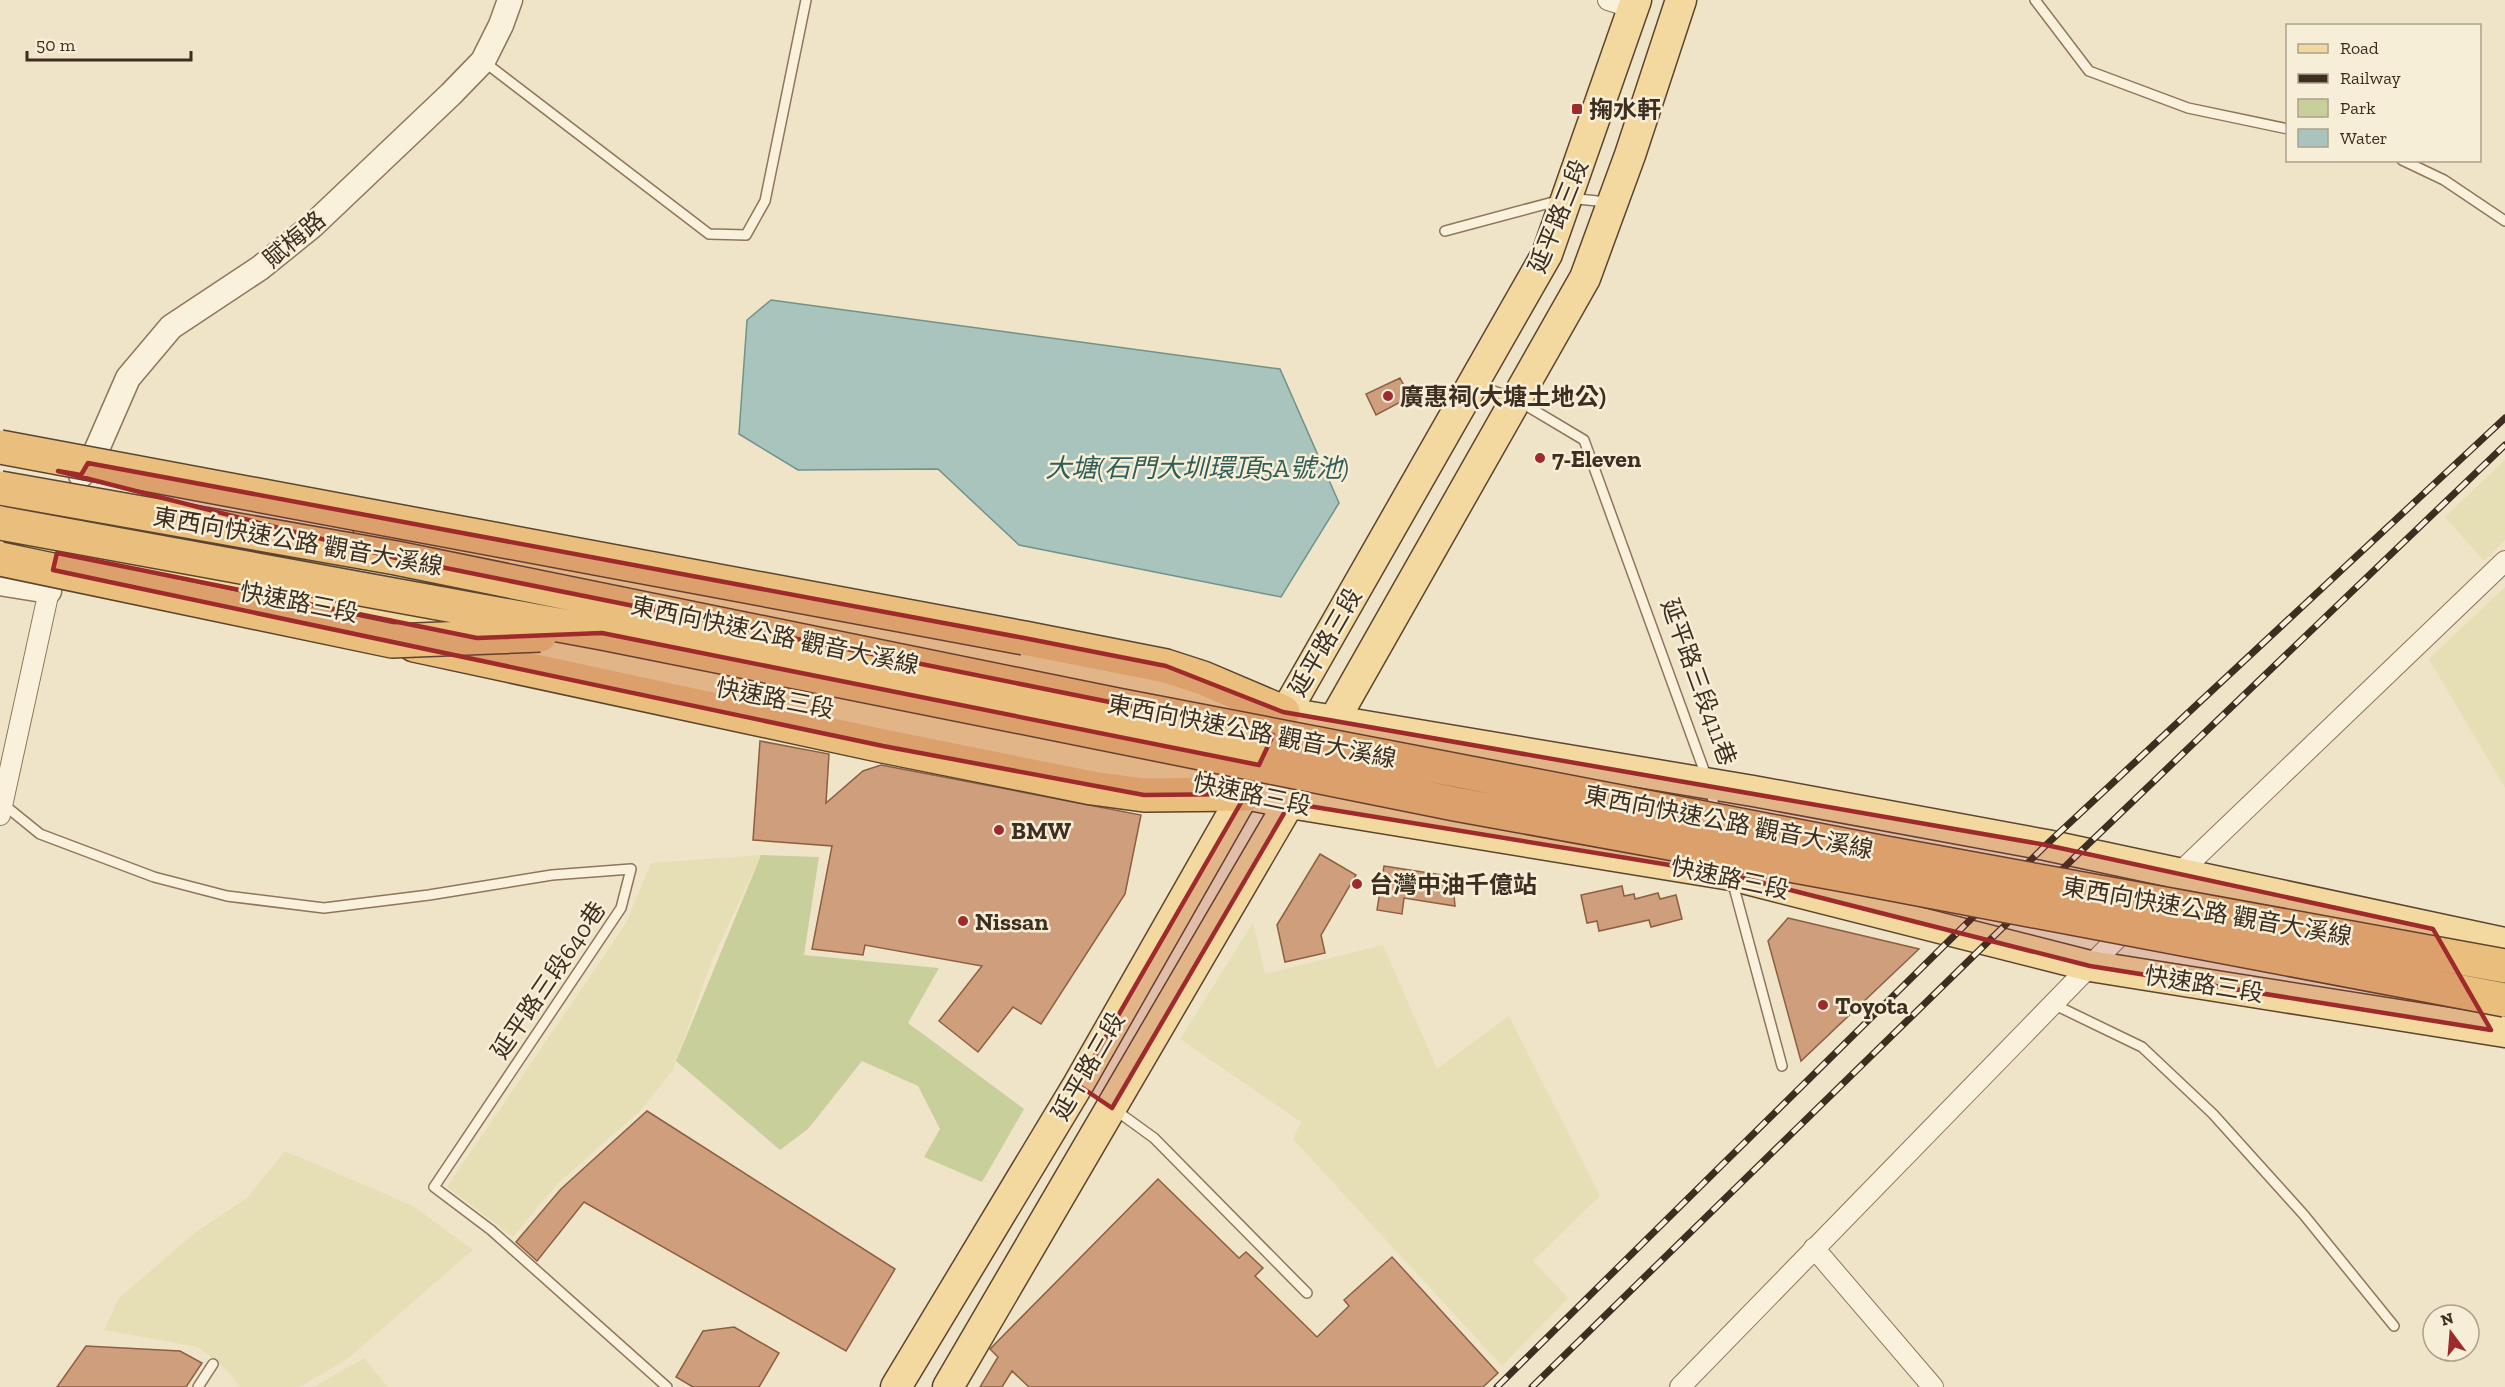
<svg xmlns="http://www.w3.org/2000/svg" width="2505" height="1387" font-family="'Zilla Slab','Noto Sans TC',serif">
  <rect width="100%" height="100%" fill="#f0e4c8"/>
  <path fill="#e6deb5" d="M2505,460V540L2484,561L2445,517Z
    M2505,587V788L2429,659Z
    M761,855L712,960L673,1070L642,1109L557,1184L513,1237L447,1187L625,925L651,863Z
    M1253,923L1265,974L1383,945L1437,1069L1509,1016L1600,1196L1533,1261L1568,1298L1502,1366L1293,1139L1301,1122L1180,1039Z
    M285,1151L413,1206L473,1250L346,1360L299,1387H240L228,1371L198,1347L104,1330L119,1298L196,1232L247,1198Z
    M364,1358L388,1387H313Z"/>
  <path fill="#c9cf9b" d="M761,855L819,857L804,955L939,968L908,1023L1024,1109L982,1182L924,1157L940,1129L918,1086L862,1061L808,1129L780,1150L676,1061Z"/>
  <path fill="#a9c4bc" stroke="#6f938a" stroke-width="1.5" d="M771,300L1280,369L1339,503L1281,597L1019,545L938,469L798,470L739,434L747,320Z"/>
  <path fill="#cf9f7d" stroke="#8d5f41" stroke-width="1.5" d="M1400,378L1410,397L1376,415L1366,394Z
    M760,741L829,754L826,803L863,771L881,765L1141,815L1125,894L1041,1024L1013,1007L978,1052L939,1021L982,966L865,945L863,955L812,949L832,846L753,840Z
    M1320,854L1356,875L1321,935L1325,953L1285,962L1277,925Z
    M1384,866L1442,875L1452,874L1455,906L1404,898L1402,914L1377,910Z
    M1622,886L1624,896L1634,894L1635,899L1658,893L1660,899L1676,895L1682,919L1651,927L1649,920L1599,931L1597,921L1587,923L1581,895Z
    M1788,918L1919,949L1801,1061L1768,941Z
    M647,1111L895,1269L846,1351L584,1202L537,1261L516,1242L561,1189Z
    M1158,1179L1239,1258L1246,1252L1263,1268L1255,1276L1317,1337L1349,1306L1344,1300L1392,1257L1498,1373L1483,1387H1029L1012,1371L1002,1387H980L998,1357L990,1349Z
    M734,1327L779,1353L759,1387H693L676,1377L703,1331Z
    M86,1346L180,1351L202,1363L186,1387H57Z"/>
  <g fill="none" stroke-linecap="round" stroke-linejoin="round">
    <g stroke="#8d765c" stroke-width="12">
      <path id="service" d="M2035,0L2089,71L2188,108L2288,129
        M483,61L709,234L746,235L765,201L806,0
        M2402,160L2444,180L2505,221
        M1445,231L1568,198L1607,202
        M1477,385L1515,399L1584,440L1709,784L1716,814
        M3,804L40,834L154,877L227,896L324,908L429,895L552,875L631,869L621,908L434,1187L491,1230L667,1387
        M1732,880L1782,1066
        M2053,1004L2142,1047L2213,1114L2304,1215L2394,1326
        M1114,1109L1154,1138L1307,1293
        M198,1387L213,1364"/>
    </g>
    <g stroke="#8d765c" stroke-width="22">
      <path id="minor" d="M1608,0L1633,8
        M0,815L52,577
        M2173,879L2505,561
        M1814,1248L1933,1387
        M1680,1387L2130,925"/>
    </g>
    <g stroke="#8d765c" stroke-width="27">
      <path id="tertiary" d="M81,475L97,449L128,378L171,327L260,268L312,226L451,94L483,61L501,25L510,0
        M0,583L49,591"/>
    </g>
    <g stroke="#5b4430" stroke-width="33">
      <path id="primary" d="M369,532L1239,705L1753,791L2046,845L2505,943
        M0,543L450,632
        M503,643L1290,803L1731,875L2090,966L2505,1032
        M1276,729L1547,254L1636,0
        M1324,738L1585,278L1630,155L1681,0
        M896,1387L1078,1085L1253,778
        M948,1387L1299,786"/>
    </g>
    <g stroke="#5b4430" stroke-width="36">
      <path id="trunk" d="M1024,638L1166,666L1203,678L1283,712
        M414,645L883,746L1092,788L1144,795L1246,794"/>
    </g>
    <use href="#service" stroke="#faf1dc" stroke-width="9"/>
    <use href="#minor" stroke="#faf1dc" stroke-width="20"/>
    <use href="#tertiary" stroke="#faf1dc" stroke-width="24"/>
    <use href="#primary" stroke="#f3d9a0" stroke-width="30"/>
    <use href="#trunk" stroke="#eabe7c" stroke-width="33"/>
    <g stroke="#3d2e20" stroke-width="7">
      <path id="rail" d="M1497,1387L2046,845L2505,418
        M1532,1387L2079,853L2505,445"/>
    </g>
    <use href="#rail" stroke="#f7eed8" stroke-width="4.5" stroke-dasharray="14" stroke-linecap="butt"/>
    <g stroke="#5b4430" stroke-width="36" stroke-linecap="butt">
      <path id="trunk-bridge" d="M0,447L1024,638
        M0,488L396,558L1117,705L1880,852L2505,966
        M0,523L602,633L1455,804L1855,877L2505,1000
        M0,559L392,641L540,635"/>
    </g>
    <use href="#trunk-bridge" stroke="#eabe7c" stroke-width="33"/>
  </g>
  <path fill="#9e2a2b" fill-opacity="0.2" stroke="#9e2a2b" stroke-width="4.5" stroke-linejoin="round" d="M88,463L1024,638L1166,666L1283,712L2046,845L2433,929L2491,1030L2090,966L1731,875L1290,803L1112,1108L1078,1085L1246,794L1144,795L883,746L53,570L57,553L477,638L602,633L1259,765L1273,735L396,558L58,471L81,475Z"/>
  <g fill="#9e2a2b" stroke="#f7eed8" stroke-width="2">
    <rect x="1571" y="103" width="12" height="12" rx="3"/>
    <circle cx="1388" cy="396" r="6"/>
    <circle cx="1540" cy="458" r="6"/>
    <circle cx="999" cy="830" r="6"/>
    <circle cx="1357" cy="884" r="6"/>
    <circle cx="963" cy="921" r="6"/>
    <circle cx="1823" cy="1005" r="6"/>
  </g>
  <g text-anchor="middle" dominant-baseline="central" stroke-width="5" stroke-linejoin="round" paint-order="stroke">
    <g font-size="24" font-weight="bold" fill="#3d2e20" stroke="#f7eed8" text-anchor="start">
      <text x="1589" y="109">掬水軒</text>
      <text x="1400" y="396">廣惠祠(大塘土地公)</text>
      <text x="1552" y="458">7-Eleven</text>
      <text x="1011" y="830">BMW</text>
      <text x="1369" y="884">台灣中油千億站</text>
      <text x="975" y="921">Nissan</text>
      <text x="1835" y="1005">Toyota</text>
    </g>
    <g font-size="24" fill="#3d2e20" stroke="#f7eed8">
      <text transform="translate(1558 216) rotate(-68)">延平路三段</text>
      <text transform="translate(294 239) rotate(-40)">賦梅路</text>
      <text transform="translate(298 541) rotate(10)">東西向快速公路 觀音大溪線</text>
      <text transform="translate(299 602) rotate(11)">快速路三段</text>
      <text transform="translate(775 635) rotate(12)">東西向快速公路 觀音大溪線</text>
      <text transform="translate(1325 642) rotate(-60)">延平路三段</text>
      <text transform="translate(1699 682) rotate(70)">延平路三段411巷</text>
      <text transform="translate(775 698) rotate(11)">快速路三段</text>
      <text transform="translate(1252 731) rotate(11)">東西向快速公路 觀音大溪線</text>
      <text transform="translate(1252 794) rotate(12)">快速路三段</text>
      <text transform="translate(1729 822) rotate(11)">東西向快速公路 觀音大溪線</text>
      <text transform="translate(1730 878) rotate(12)">快速路三段</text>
      <text transform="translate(2207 911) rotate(10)">東西向快速公路 觀音大溪線</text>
      <text transform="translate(548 980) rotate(-56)">延平路三段640巷</text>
      <text transform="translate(2204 984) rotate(9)">快速路三段</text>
      <text transform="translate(1088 1066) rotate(-60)">延平路三段</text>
    </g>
    <g font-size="26" font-style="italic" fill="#2f5d5a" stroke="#f7eed8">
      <text x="1197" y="468">大塘(石門大圳環頂5A號池)</text>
    </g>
  </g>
  <rect x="2286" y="24" width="195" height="138" fill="#f7eed8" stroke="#ada18e" stroke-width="1.5"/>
  <rect x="2298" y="44" width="30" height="9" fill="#f3d9a0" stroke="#ada18e" stroke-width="1.5"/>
  <text x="2340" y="54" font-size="18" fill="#3d2e20">Road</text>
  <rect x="2298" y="74" width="30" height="9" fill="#3d2e20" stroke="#ada18e" stroke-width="1.5"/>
  <text x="2340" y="84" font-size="18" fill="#3d2e20">Railway</text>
  <rect x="2298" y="99" width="30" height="18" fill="#c9cf9b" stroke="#ada18e" stroke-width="1.5"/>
  <text x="2340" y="114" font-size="18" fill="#3d2e20">Park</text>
  <rect x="2298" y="129" width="30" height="18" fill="#a9c4bc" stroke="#ada18e" stroke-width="1.5"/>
  <text x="2340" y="144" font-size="18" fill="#3d2e20">Water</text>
  <g transform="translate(2451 1333) rotate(344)"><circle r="28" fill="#f7eed8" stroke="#ada18e" stroke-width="1.5"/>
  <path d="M0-4.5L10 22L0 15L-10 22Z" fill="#9e2a2b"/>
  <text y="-9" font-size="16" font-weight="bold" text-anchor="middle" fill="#3d2e20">N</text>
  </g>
  <path d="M27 51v9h164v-9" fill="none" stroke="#3d2e20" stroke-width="3"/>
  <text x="36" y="51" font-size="18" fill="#3d2e20" stroke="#f7eed8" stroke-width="4.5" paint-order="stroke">50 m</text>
</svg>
